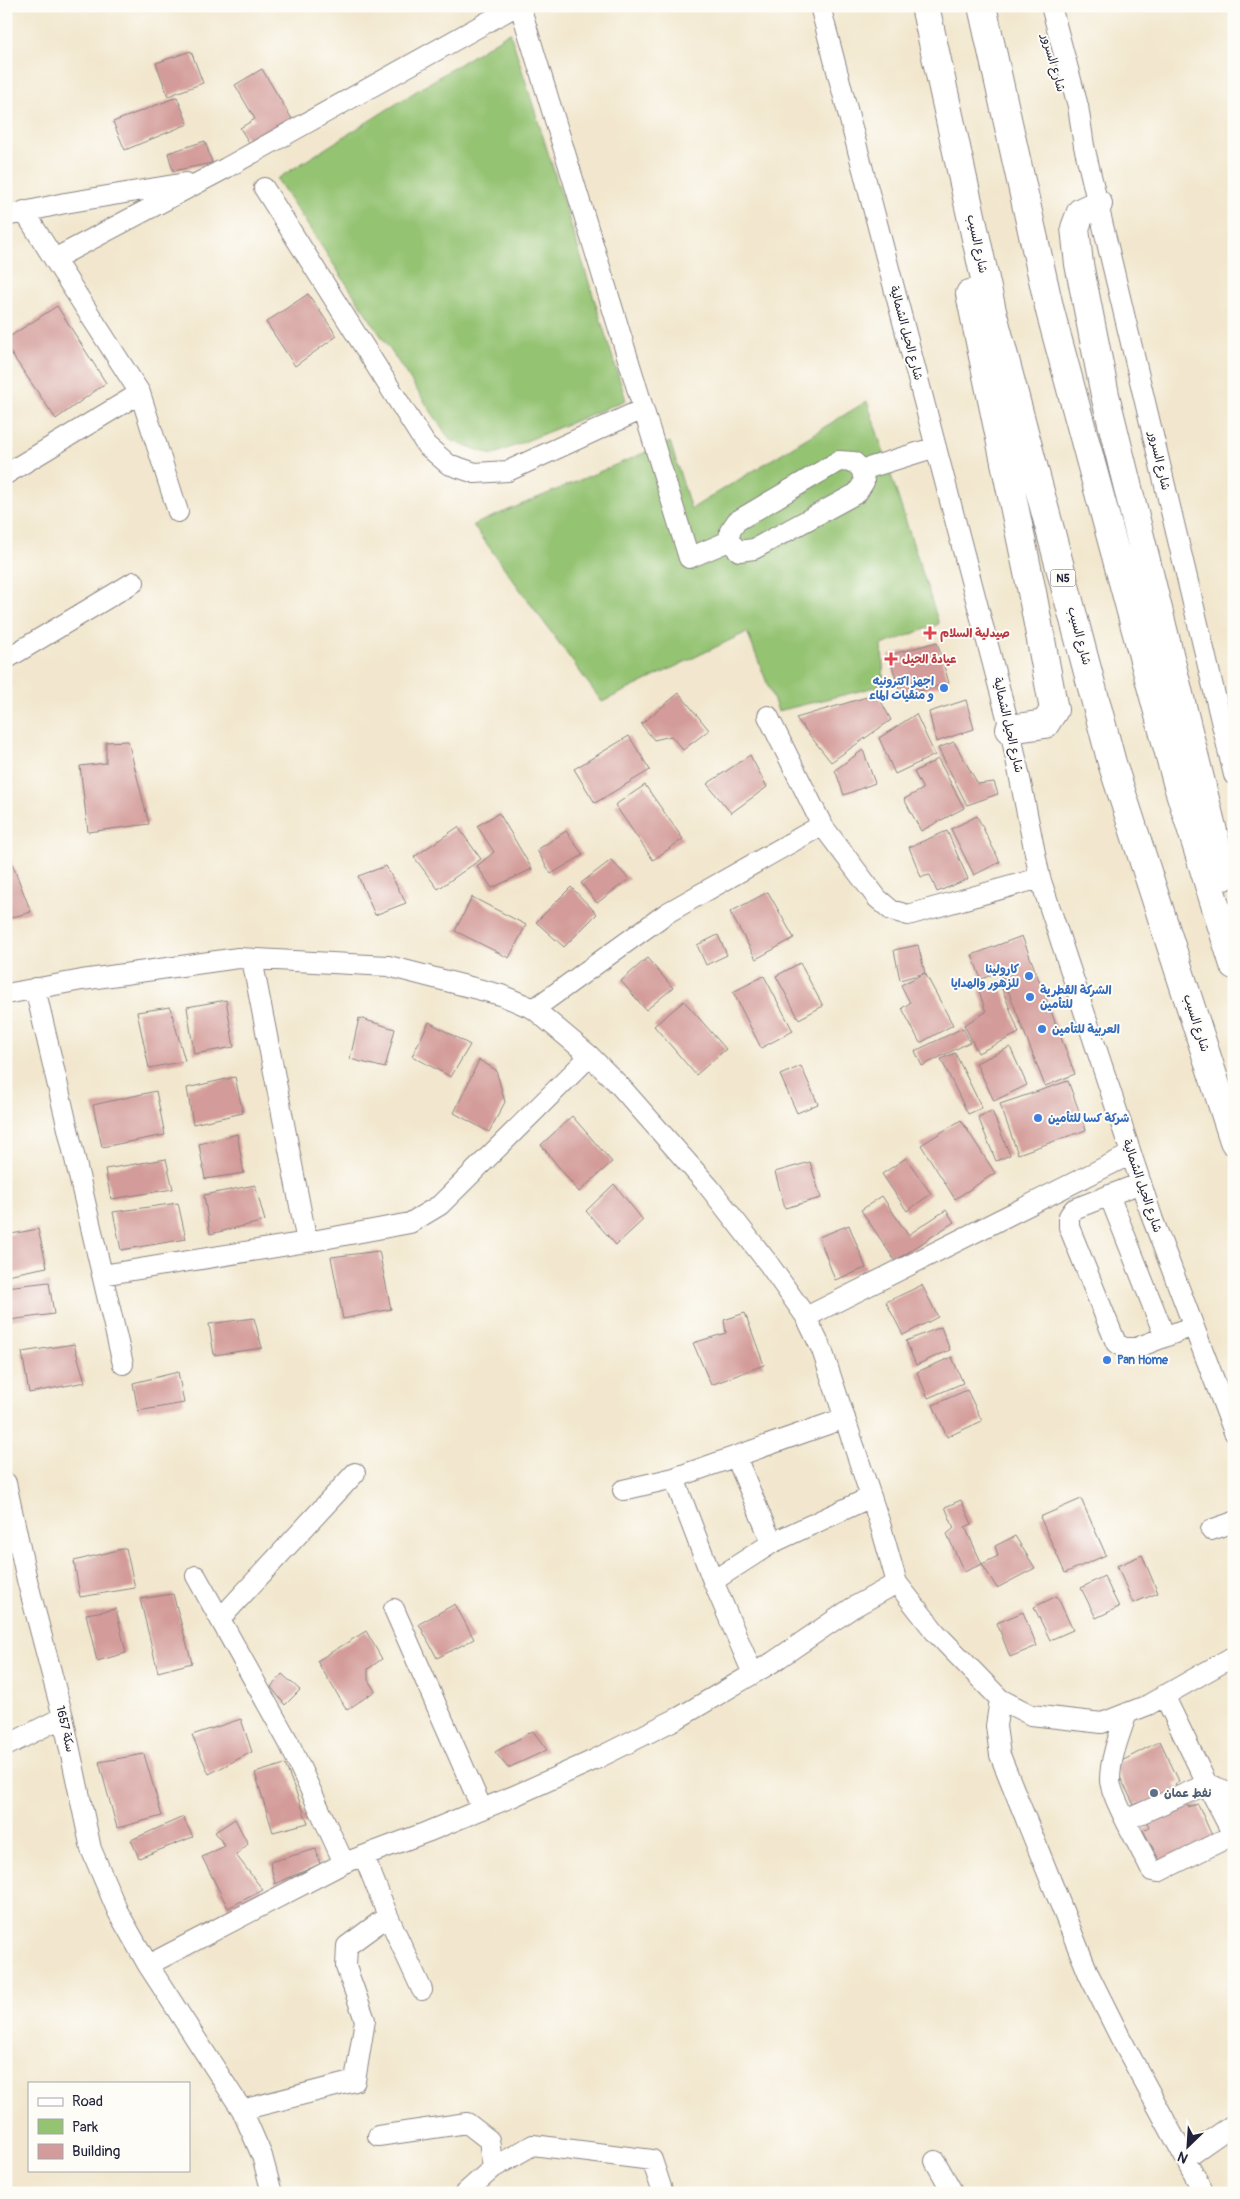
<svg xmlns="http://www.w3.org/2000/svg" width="1240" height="2199" font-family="Pangolin,'Playpen Sans Arabic',sans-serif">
  <rect width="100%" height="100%" fill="#fdfcf7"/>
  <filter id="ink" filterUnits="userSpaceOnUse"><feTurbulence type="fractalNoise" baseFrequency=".02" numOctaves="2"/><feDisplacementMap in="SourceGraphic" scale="10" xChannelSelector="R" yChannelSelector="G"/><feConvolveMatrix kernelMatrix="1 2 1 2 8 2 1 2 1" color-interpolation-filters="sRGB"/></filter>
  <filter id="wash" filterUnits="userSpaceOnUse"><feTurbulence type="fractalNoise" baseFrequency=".0096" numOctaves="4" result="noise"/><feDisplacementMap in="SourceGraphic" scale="20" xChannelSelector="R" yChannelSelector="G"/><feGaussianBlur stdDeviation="1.12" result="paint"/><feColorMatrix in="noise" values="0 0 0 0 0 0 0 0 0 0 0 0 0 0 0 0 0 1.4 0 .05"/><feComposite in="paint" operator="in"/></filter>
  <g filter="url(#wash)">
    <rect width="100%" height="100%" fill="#f2e7ce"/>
    <path fill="#94c372" stroke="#5b7256" d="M510,32L626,400L492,455L450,440L277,179Z
      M867,401L939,624L882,645L884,685L778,711L747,632L602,702L473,525L670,442L691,509Z"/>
    <g id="blocks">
      <path fill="#d39b99" d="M191,51L203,83L168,96L156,63Z
        M262,69L292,119L250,144L240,128L255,119L235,85Z
        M177,97L188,124L125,150L113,122Z
        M205,141L212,163L173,171L168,153Z
        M308,294L337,336L295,366L266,322Z
        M57,306L106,383L56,419L6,346V339Z
        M937,642L949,683L901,696L889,655Z
        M679,693L709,730L683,750L671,736L654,740L641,724Z
        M877,694L891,720L831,762L796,718Z
        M966,700L974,729L936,742L929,712Z
        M916,714L935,755L895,774L879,738Z
        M629,736L650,770L595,803L574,769Z
        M128,741L149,824L88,832L80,766L106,763V742Z
        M954,742L978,784L994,782L998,794L967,805L938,748Z
        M863,750L875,783L844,795L835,770Z
        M750,755L767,787L731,813L707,784Z
        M938,759L964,808L921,831L904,799L923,789L914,772Z
        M645,785L683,839L653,860L615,805Z
        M499,813L532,869L492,888L477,866L494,852L477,826Z
        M977,816L1000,862L974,875L951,829Z
        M458,827L481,859L438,889L414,857Z
        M566,831L583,855L551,874L537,850Z
        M947,831L968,879L937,892L930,875L921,877L909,847Z
        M10,858L31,912L6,919V859Z
        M611,860L629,879L597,903L581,883Z
        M386,866L406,903L375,915L358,876Z
        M571,887L597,914L564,947L536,922Z
        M768,892L794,938L756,959L730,912Z
        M472,897L526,925L509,958L455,931Z
        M718,935L727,955L706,965L697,945Z
        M1022,936L1075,1074L1045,1086L1001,972L981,979L972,955Z
        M918,945L925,973L953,1025L920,1043L902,1008L910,1003L901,985L925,973L900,980L894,950Z
        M647,958L673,988L646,1010L621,981Z
        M800,963L823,1006L799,1019L776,976Z
        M764,976L793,1031L761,1048L733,992Z
        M1000,983L1019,1033L978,1053L964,1025L986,1012L979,991Z
        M226,1000L234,1047L194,1054L187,1007Z
        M684,1001L726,1049L696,1075L654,1026Z
        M170,1007L185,1061L149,1068L137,1012Z
        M359,1018L395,1029L385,1068L350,1059Z
        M429,1022L470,1045L451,1077L412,1056Z
        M963,1028L970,1042L922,1066L915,1051Z
        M1010,1047L1027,1085L994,1101L976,1063Z
        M955,1053L982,1108L968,1114L941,1059Z
        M479,1060L496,1070L505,1102L489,1132L454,1113Z
        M801,1066L818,1104L797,1113L780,1075Z
        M235,1077L243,1113L193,1124L187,1088Z
        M1068,1081L1086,1130L1018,1154L1000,1104Z
        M156,1091L165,1135L102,1147L93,1105Z
        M992,1111L1010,1155L996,1161L978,1117Z
        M572,1116L612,1162L579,1192L541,1145Z
        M961,1120L995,1173L955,1199L921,1145Z
        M237,1134L244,1173L205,1179L199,1144Z
        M906,1158L931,1194L907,1211L882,1174Z
        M166,1159L173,1189L111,1199L105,1169Z
        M810,1162L821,1198L785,1208L775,1172Z
        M614,1184L643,1220L616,1245L586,1211Z
        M255,1185L265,1221L210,1234L204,1195Z
        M882,1196L908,1235L946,1210L954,1222L895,1261L861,1210Z
        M178,1203L186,1239L121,1250L113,1212Z
        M849,1225L866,1268L835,1280L819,1237Z
        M38,1229L47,1267L7,1275L6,1235Z
        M379,1251L391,1309L343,1319L331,1257Z
        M49,1282L54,1314L10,1320L6,1287Z
        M922,1285L938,1317L903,1335L886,1302Z
        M745,1313L764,1365L711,1385L693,1343L726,1333L724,1320Z
        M254,1318L262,1348L214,1355L209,1324Z
        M941,1327L950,1350L916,1365L906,1341Z
        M74,1344L85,1382L29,1393L22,1352Z
        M952,1357L963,1383L928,1398L917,1372Z
        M178,1372L184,1403L138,1411L133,1383Z
        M967,1390L982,1421L947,1437L933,1405Z
        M1081,1499L1106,1555L1065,1573L1040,1517Z
        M961,1500L972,1524L965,1527L982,1564L964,1572L947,1534L954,1528L945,1507Z
        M1015,1536L1035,1568L997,1588L982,1564L998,1556L995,1546Z
        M126,1548L135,1588L80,1597L74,1561Z
        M1142,1555L1158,1593L1133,1603L1117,1566Z
        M1104,1576L1119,1607L1096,1618L1081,1588Z
        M173,1594L192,1663L158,1672L140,1599Z
        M1057,1596L1073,1630L1050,1640L1034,1607Z
        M455,1604L474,1639L437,1658L419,1624Z
        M116,1609L126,1653L97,1661L86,1614Z
        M1023,1612L1037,1646L1010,1657L997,1623Z
        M366,1631L382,1659L368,1669V1680L375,1691L347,1710L317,1661Z
        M282,1674L300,1690L285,1705L271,1687Z
        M241,1719L252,1752L209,1774L192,1735Z
        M533,1731L547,1750L508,1768L495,1752Z
        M1160,1741L1179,1781L1175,1784L1188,1807L1198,1804L1213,1838L1161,1863L1143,1830L1149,1827L1138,1803L1134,1805L1114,1765Z
        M144,1754L162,1816L117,1828L99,1762Z
        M285,1764L308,1823L273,1832L255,1773Z
        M183,1817L193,1837L139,1858L131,1840Z
        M235,1819L248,1844L236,1855L263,1890L228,1908L202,1857L225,1846L215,1832Z
        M316,1849L320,1864L275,1884L270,1862Z"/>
    </g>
  </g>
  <g filter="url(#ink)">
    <use href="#blocks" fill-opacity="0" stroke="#8a8484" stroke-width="1"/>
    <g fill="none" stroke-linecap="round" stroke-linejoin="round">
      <g stroke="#8a8484" stroke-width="22">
        <path id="minor" d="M520,6L689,558L729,541
          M820,6L1010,729L1040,878L1153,1220L1234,1432
          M1051,6L1078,106L1084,146L1234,775
          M264,188L426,445L448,464L475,473L508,471L643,409
          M24,211L54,259
          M6,216L65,203L186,183
          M839,461L854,462L862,470L864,482L857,493L754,549L739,551L729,541L730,531L737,521Z
          M862,470L936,447
          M6,474L140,393
          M178,512L140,393L54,259L226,168L516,6
          M6,659L134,582
          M768,716L822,825L877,898L891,910L908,915L1040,878
          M252,959L307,1242
          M35,988L123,1364
          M6,994L82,980L238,958L388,966L501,995L534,1009L590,1056L620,1086L709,1187L768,1263L806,1317L822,1350L881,1527L897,1583L936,1633L1000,1699L1031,1715L1102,1723L1148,1705L1234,1656
          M534,1009L667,913L822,825
          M1141,1183L1074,1209L1069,1216V1227L1116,1343L1124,1348H1136L1193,1326
          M1109,1195L1165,1337
          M102,1275L307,1242L410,1223L440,1205L590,1056
          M806,1317L1131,1154
          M736,1457L772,1543
          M674,1478L713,1581L753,1674
          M6,1483L27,1580L63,1717L91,1849L118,1912L148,1965L242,2110L262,2156L272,2193
          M623,1490L674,1478L845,1418
          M1211,1530L1234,1522
          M196,1576L289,1743L344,1863
          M713,1581L772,1543L871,1497
          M394,1609L482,1809
          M220,1619L355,1473
          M1164,1695L1207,1784L1234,1794
          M1000,1699L996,1726L1000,1755L1089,1975L1120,2037L1204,2193
          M6,1746L63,1717
          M1126,1820L1207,1784L1232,1833L1229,1837L1158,1872L1152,1871L1150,1868C1142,1851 1110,1795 1110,1780C1110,1758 1120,1734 1127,1713
          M364,1856L388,1916L422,1990
          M148,1965L344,1863L427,1832L514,1796L594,1760L680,1717L773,1662L852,1608L897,1583
          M242,2110L355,2081L365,2020L346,1967L347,1946L388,1916
          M378,2136L467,2123L489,2140L493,2168
          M1185,2158L1234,2124
          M935,2161L953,2193
          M465,2193L493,2168L533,2145L652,2160L663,2193"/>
      </g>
      <g stroke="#8a8484" stroke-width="30">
        <path id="highway" d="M925,6L992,311L1112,763L1234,1141
          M982,6L1050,311L1178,786L1234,965
          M1098,204L1081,212L1075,228L1079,264L1105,395L1224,876
          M970,294L1032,592L1054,710L1045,724L1010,729"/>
      </g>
      <use href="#minor" stroke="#fff" stroke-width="20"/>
      <use href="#highway" stroke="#fff" stroke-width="28"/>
    </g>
  </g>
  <g fill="#e0444e" stroke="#fdfcf7" stroke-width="2">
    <path d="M927.5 625.5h5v5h5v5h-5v5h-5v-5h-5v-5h5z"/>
    <path d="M888.5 651.5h5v5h5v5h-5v5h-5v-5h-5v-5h5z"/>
  </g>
  <g fill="#3f7fe0" stroke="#fdfcf7" stroke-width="2">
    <circle cx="944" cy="688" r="5"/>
    <circle cx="1029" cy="976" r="5"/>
    <circle cx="1030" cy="997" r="5"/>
    <circle cx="1042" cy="1029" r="5"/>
    <circle cx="1038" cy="1118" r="5"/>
    <circle cx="1107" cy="1360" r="5"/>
  </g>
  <circle fill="#5c6f8a" stroke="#fdfcf7" stroke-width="2" cx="1154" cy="1793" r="5"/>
  <g text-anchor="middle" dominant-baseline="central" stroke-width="4" stroke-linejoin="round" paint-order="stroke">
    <rect fill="#fdfcf7" stroke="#646373" stroke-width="1" x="1050.5" y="569.5" width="25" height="17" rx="4"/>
    <g font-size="11" font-weight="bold" fill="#22223b">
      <text x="1063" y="578">N5</text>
    </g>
    <g font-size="12" fill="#22223b" stroke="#fdfcf7">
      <text transform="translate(1053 63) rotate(74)">شارع السرور</text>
      <text transform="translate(977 244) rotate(78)">شارع السيب</text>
      <text transform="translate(906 333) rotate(75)">شارع الحيل الشمالية</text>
      <text transform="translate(1159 461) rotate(77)">شارع السرور</text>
      <text transform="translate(1079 636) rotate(75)">شارع السيب</text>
      <text transform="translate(1008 725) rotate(77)">شارع الحيل الشمالية</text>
      <text transform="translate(1196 1023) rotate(72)">شارع السيب</text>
      <text transform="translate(1142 1186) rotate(71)">شارع الحيل الشمالية</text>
      <text transform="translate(65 1729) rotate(77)">سكة 1657</text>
    </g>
    <g font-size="12" font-weight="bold" fill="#be3a42" stroke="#fdfcf7" text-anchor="start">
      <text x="940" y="633">صيدلية السلام</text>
      <text x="902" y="659">عيادة الحيل</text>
    </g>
    <g font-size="12" font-weight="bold" fill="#366cbe" stroke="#fdfcf7" text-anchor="start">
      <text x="934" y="681" text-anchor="end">اجهز اكترونيه<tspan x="934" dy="14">و منقيات الماء</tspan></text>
      <text x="1019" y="969" text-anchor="end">كارولينا<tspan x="1019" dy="14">للزهور والهدايا</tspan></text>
      <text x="1040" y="990">الشركة القطرية<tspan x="1040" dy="14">للتأمين</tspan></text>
      <text x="1052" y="1029">العربية للتأمين</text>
      <text x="1048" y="1118">شركة كسا للتأمين</text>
      <text x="1117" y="1360">Pan Home</text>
    </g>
    <g font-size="12" font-weight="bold" fill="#4e5e75" stroke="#fdfcf7" text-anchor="start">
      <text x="1164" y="1793">نفط عمان</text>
    </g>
  </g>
  <rect width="1240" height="2199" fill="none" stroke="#fdfcf7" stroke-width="25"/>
  <rect x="28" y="2082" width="162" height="90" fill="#fdfcf7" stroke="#a5a5ac"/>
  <rect x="38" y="2098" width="25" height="8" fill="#ffffff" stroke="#a5a5ac"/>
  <text x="72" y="2106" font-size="15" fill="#22223b">Road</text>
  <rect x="38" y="2119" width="25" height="15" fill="#94c372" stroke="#a5a5ac"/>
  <text x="72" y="2132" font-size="15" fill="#22223b">Park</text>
  <rect x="38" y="2144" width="25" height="15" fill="#d39b99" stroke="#a5a5ac"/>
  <text x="72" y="2156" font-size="15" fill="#22223b">Building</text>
  <g transform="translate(1188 2146) rotate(205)" stroke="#fdfcf7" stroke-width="4" paint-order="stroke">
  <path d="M0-4L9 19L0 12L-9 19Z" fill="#22223b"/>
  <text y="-8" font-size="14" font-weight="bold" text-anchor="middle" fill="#22223b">N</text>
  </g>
</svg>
